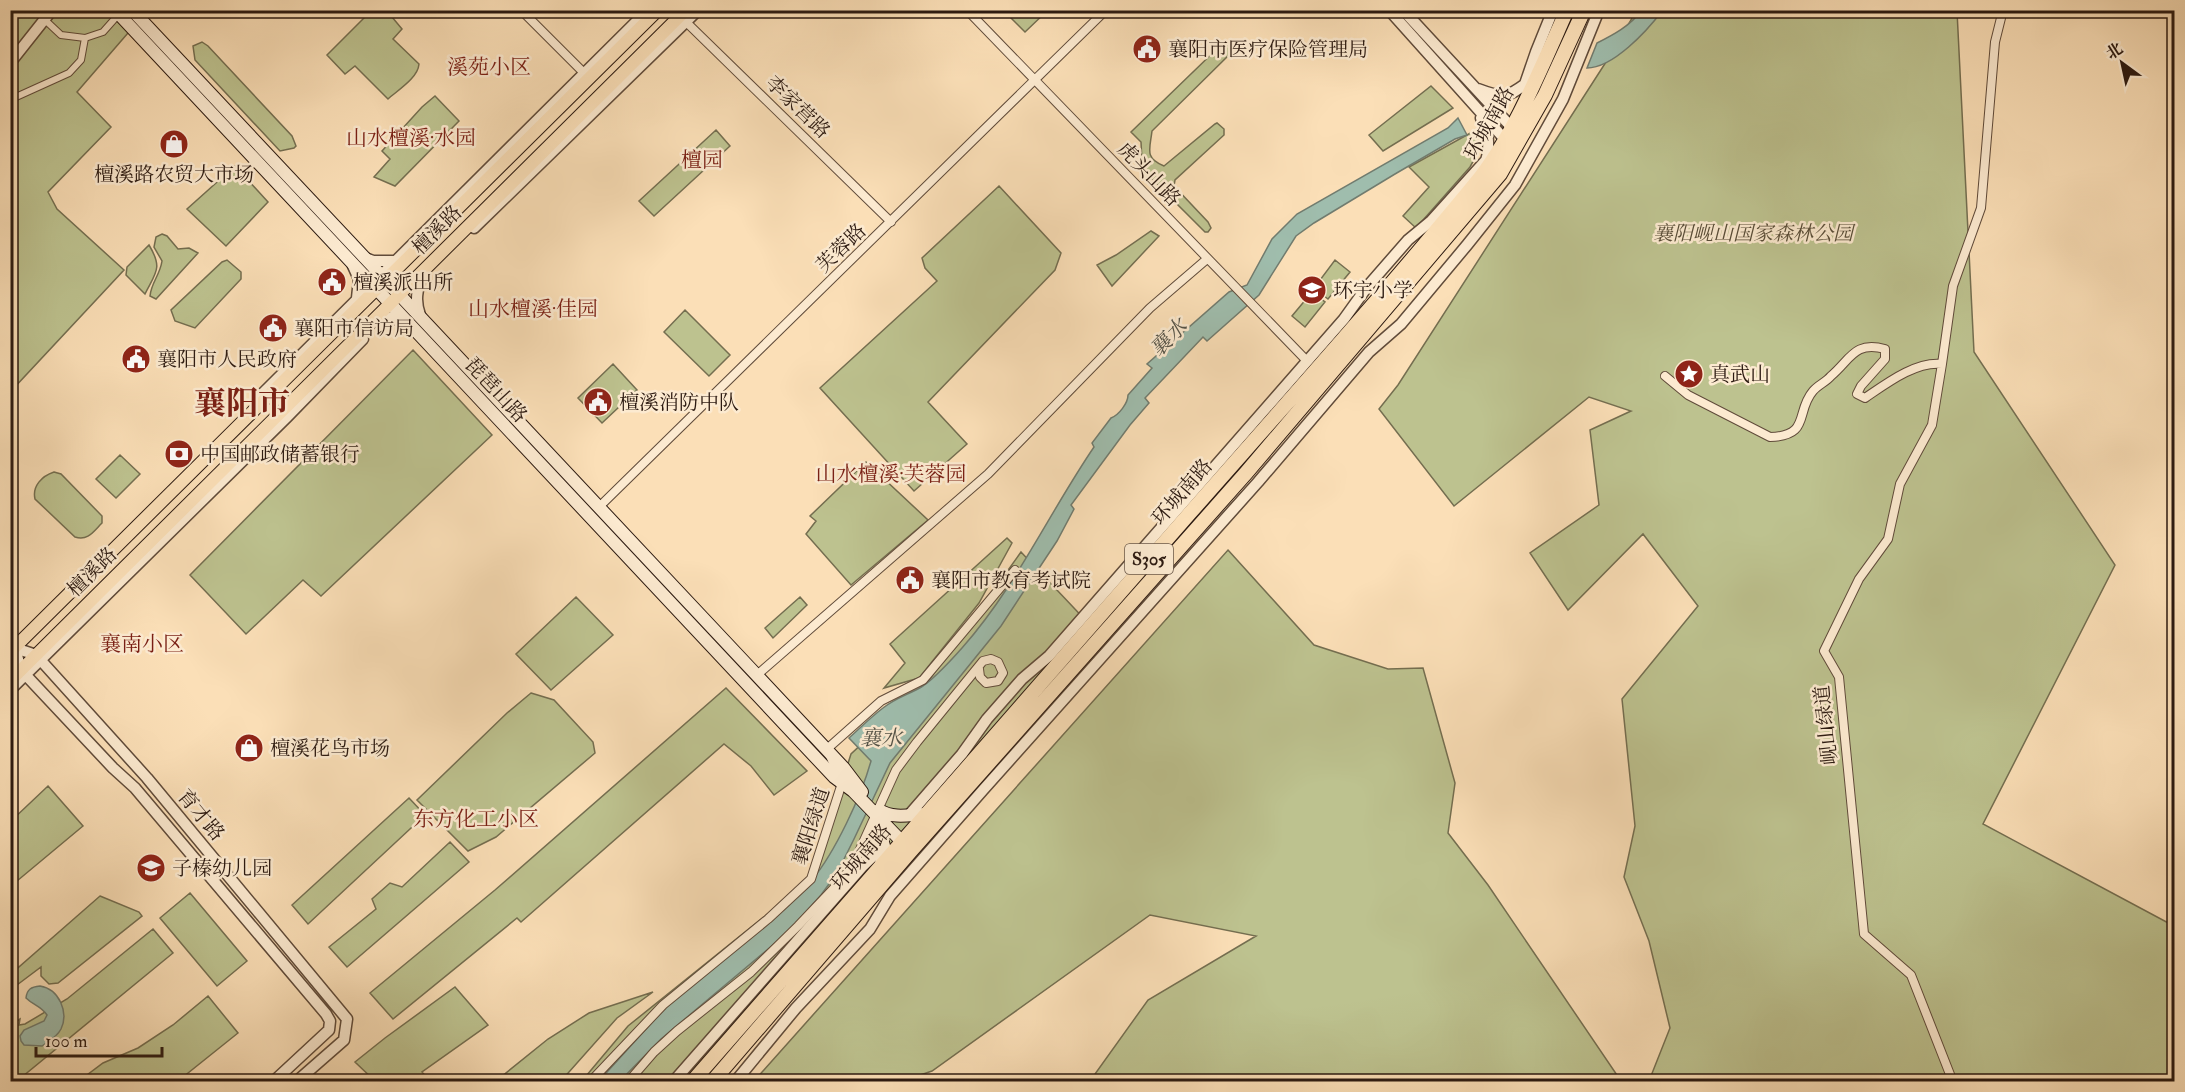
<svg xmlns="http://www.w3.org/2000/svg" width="2185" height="1092" font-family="'IM FELL Double Pica','Noto Serif SC',serif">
  <rect width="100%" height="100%" fill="#fbdfb7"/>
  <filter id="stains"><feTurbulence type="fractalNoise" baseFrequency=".00333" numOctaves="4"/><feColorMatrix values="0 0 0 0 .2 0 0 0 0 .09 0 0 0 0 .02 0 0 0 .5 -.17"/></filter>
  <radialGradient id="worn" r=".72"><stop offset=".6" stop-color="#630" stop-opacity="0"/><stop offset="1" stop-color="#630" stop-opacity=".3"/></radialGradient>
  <path fill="#bdc28f" stroke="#746e50" stroke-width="1.5" d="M1015,10H1047V11L1025,32L1009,16Z
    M10,11H147L77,92L111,127L48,192L57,209L124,270L11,391Z
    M371,11H387L402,29L393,39L419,64C418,78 398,90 388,99L355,66L345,74L327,55Z
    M1636,11H1957L1974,352L2115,565L1983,824L2174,926V1081H1649L1670,1028L1649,941L1624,877L1635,826L1622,699L1698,606L1643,534L1568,610L1530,553L1599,505L1590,430L1631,411L1589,397L1454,506L1379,409L1398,385L1615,48Z
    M202,42L208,46L292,136L296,146L294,148L280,151L195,60L193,46Z
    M1224,42L1233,51L1152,131C1150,149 1144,158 1164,166L1215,124L1217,123L1224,129V135L1175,180L1174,186L1208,222L1211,228L1208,232H1205L1148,175L1142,161L1141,142L1131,132Z
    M1431,86L1453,108L1383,151L1369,135Z
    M435,96L459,121L395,186L374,177L390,159L382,151L422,107Z
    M716,130L730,146L654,216L639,201Z
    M1474,131C1482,145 1477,155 1470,167L1416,228L1403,216L1429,187L1409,167Z
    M235,166L268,202L226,246L187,209Z
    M999,186L1061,253L1055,270L928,402L967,444L914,491L820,388L937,281L925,268L922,258Z
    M1151,231L1159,236L1112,286L1097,265L1116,255Z
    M162,234L167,236L178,249L189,248L198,253L156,299L150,296C151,283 160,275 162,261L154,247L156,237Z
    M149,245C163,268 156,272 145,294L126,275L127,267Z
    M227,260L241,272V279L195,328L175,321L171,310L222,262Z
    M1335,260L1350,272L1328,299L1314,288Z
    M1312,292L1325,302L1305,327L1292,316Z
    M685,310L730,355L709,376L664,332Z
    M413,350L492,435L321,596L303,580L246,634L190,575Z
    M613,364L637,390L602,423L578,398Z
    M120,455L140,474L116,498L96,479Z
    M866,462L928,520L851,585L806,534L816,521L810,516Z
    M54,472L61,474L102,516V523C93,532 88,541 75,537L35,499C32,486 42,476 54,472Z
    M1007,538L1012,543L979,603L919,678L884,688L905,663L890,644Z
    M1228,550L1314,645L1388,669L1423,668L1455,783L1448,833L1488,885L1621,1081H1090L1148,1000L1256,936L1150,915L932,1071L903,1081H754Z
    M1021,552L1091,626L692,1081L581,1082L628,1026L811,879L851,754L927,683Z
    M576,597L613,635L551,690L516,654Z
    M800,597L807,605L773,638L765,628Z
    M726,688L807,771L774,795L751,766L724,744L521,922L517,918L393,1019L370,993L495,890Z
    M531,693L554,700L593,742L595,753L496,837L468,851L417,800L507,713Z
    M48,786L83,826L11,886V821Z
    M409,798L425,815L308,924L292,905Z
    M450,842L469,862L347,967L329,947L376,909L372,899L390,883L402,887Z
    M190,893L247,961L217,986L160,918Z
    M100,896L139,912L142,916L58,983L49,984L41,976V967L17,985L11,974Z
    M153,929L173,953L17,1081H11L10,1025L20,1019L19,1025L25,1024L67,999Z
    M455,987L488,1025L422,1072L430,1081H375L355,1062L385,1038Z
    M653,992L617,1018L561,1081H496L548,1039L589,1013Z
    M208,996L238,1033L178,1081H79L103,1063L138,1048L173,1025Z"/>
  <path fill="#9fbdad" stroke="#717c6f" stroke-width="1.5" d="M1641,11H1662C1647,31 1613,68 1587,68L1597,43C1613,35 1630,26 1641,11Z
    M1458,118L1467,135L1455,139L1395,174L1314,223L1296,236L1259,295L1207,341L1203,337L1145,398L1149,403L1130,425L1071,505L1074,509L1057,541L1001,626L890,763L854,839L837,873L821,895L786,934L661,1039L620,1081L598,1082L665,1008L812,880C835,852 861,797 871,761L849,738C860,728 871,717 883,708C895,698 910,694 923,686C937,676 950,661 962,648C1016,587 1049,513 1094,447L1092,443L1111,418C1119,415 1128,403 1128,395L1152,368L1147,364L1229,292L1247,285L1272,239L1297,214L1448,128Z
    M40,986C59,989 69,1012 61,1029C57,1037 49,1041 42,1046L24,1045L21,1041L20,1036L24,1030L44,1021L47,1015C41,1006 33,1005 26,998C27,989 31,987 40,986Z"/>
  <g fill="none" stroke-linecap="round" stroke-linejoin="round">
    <g stroke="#604b3a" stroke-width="8">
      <path id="pedestrian" d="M45,20L61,35L85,38L103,32L119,14
        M10,103L16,97L69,73L81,60L85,38"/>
    </g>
    <g stroke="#604b3a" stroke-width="10">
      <path id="minor" d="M521,10L587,76
        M967,10L1307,361
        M683,19L891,222
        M1942,364L1932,425L1900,484L1888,539L1859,579L1824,651L1839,677L1864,934L1911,975L1953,1082
        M1665,376L1688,395L1770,437C1811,436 1795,412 1813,391C1818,385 1826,382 1831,376C1851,359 1854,341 1885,349V359L1861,386L1857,394L1865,398C1887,383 1916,361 1942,364L1953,286L1981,208L1995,42L2003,10
        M599,507L1106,10
        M757,675L988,474L1150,308L1207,259
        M590,1082L663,1005L768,919L811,879L842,783L827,749L881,701L923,680L1015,570
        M628,1082L654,1052L677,1031L751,972L798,926L836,886L852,867L896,770L917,742L983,661L991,659L998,662L1003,673L998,681L986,683L980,677L979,669"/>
    </g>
    <g stroke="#604b3a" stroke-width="13">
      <path id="tertiary" d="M1389,10L1509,144
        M1403,10L1515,131
        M10,63L52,10
        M1525,84L1536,52L1553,10
        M1478,89C1507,100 1507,97 1531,80
        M1481,118C1488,132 1491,148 1485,164
        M474,228L698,10
        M363,257L373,261H395
        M353,266L359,279L357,298
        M420,282C416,295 416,303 420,315
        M381,321L392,317L408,325
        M259,397L648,10
        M15,648L36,655L147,778L347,1019L344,1040L296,1082
        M15,648L21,670L113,768L135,788L326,1014L330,1021L329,1030L273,1082
        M10,690L287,417L363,339
        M909,815L962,754L987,719L1022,679L1049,656L1344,319L1367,287L1408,240L1431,221L1487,159
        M673,1082L862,867L884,846
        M735,1082L796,1008L870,929L890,896L983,790L1258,482L1369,352L1401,324L1467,245L1515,185L1563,99L1599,10"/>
    </g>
    <g stroke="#2c1a11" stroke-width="14">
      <path id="secondary" d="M115,10L834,777L853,791L908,848
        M132,10L843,767L862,792
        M879,810C894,819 908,815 925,814
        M876,819L884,846L881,864"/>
    </g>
    <g stroke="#2c1a11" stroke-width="14">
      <path id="primary" d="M10,652L658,10
        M10,681L686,10"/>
    </g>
    <g stroke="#2c1a11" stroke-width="16">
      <path id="trunk" d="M692,1082C857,892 1023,703 1189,514C1285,405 1383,296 1475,184C1513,138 1542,66 1567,10
        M712,1082L910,852L1246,473L1500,174L1545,95L1584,10"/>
    </g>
    <use href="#pedestrian" stroke="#fcead0" stroke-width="6"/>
    <use href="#minor" stroke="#fcead0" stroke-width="8"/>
    <use href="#tertiary" stroke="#fcead0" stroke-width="10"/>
    <use href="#secondary" stroke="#fcead0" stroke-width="12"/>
    <use href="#primary" stroke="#fbdfb7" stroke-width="12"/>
    <use href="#trunk" stroke="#fbdfb7" stroke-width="14"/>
  </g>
  <defs>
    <g id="civic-disc" transform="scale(1.5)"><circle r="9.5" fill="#8f2418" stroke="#fcead0"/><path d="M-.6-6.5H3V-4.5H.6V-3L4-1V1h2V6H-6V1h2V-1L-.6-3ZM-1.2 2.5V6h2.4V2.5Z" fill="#fff"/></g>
    <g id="shop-disc" transform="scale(1.5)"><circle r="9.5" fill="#8f2418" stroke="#fcead0"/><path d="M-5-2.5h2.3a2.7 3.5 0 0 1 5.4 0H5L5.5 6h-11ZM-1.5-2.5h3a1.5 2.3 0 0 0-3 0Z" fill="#fff"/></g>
    <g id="school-disc" transform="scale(1.5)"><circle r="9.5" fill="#8f2418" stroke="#fcead0"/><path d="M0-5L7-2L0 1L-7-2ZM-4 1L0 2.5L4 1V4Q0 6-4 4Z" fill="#fff"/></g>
    <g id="sight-disc" transform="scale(1.5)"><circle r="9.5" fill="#8f2418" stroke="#fcead0"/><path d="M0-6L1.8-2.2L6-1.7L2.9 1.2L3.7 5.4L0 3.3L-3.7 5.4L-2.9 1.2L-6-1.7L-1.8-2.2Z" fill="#fff"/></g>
    <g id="bank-disc" transform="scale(1.5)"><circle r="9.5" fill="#8f2418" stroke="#fcead0"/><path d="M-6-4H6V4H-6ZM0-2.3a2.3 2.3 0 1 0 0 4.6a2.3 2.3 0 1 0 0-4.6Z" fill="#fff"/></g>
  </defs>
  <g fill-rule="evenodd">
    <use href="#civic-disc" x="1147" y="49"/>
    <use href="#shop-disc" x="174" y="144"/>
    <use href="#civic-disc" x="332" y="282"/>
    <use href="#school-disc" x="1312" y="290"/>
    <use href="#civic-disc" x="273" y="328"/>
    <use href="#civic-disc" x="136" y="359"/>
    <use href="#sight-disc" x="1689" y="374"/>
    <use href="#civic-disc" x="598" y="402"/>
    <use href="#bank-disc" x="179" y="454"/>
    <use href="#civic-disc" x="910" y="580"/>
    <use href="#shop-disc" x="249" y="748"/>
    <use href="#school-disc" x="151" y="868"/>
  </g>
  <g text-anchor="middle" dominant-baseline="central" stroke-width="5" stroke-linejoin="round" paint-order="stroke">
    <rect fill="#fcead0" stroke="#6a584a" stroke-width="1.5" x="1125" y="544" width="48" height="30" rx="4.5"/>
    <g font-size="18" font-weight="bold" fill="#2c1a11">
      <text x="1149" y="559">S305</text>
    </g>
    <g font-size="20" fill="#2c1a11" stroke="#fcead0" text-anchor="start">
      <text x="1168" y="49">襄阳市医疗保险管理局</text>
      <text x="174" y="174" text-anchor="middle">檀溪路农贸大市场</text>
      <text x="353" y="282">檀溪派出所</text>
      <text x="1333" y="290">环宇小学</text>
      <text x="294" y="328">襄阳市信访局</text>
      <text x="157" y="359">襄阳市人民政府</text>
      <text x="1710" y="374">真武山</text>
      <text x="619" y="402">檀溪消防中队</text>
      <text x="200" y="454">中国邮政储蓄银行</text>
      <text x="931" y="580">襄阳市教育考试院</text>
      <text x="270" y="748">檀溪花鸟市场</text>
      <text x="172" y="868">子榛幼儿园</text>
    </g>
    <g font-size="20" fill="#2c1a11" stroke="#fcead0">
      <text transform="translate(798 107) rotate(44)">李家营路</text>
      <text transform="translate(1489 123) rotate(-61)">环城南路</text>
      <text transform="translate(1149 174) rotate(46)">虎头山路</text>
      <text transform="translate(437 230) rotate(-45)">檀溪路</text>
      <text transform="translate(841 248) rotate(-44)">芙蓉路</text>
      <text transform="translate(496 390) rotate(47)">琵琶山路</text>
      <text transform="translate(1182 492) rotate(-49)">环城南路</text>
      <text transform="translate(92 572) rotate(-45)">檀溪路</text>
      <text transform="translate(1826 725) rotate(-96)">岘山绿道</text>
      <text transform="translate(201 815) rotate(50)">育才路</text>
      <text transform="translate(811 826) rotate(-72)">襄阳绿道</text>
      <text transform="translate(861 857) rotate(-49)">环城南路</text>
    </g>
    <g font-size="20" font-style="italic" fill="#584c37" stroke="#fcead0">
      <text x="1753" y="233">襄阳岘山国家森林公园</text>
    </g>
    <g font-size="21" fill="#7a1f14" stroke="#fcead0">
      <text x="489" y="67">溪苑小区</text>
      <text x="411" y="138">山水檀溪·水园</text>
      <text x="702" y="160">檀园</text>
      <text x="533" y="309">山水檀溪·佳园</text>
      <text x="891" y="474">山水檀溪·芙蓉园</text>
      <text x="142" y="644">襄南小区</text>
      <text x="476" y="819">东方化工小区</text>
    </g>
    <g font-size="21" font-style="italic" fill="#545348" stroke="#fcead0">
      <text transform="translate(1169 338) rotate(-45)">襄水</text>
      <text x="881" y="738">襄水</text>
    </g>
    <g font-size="32" font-weight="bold" fill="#7a1f14" stroke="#fcead0">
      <text x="242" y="404">襄阳市</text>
    </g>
  </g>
  <rect width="2185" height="1092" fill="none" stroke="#fbdfb7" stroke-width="36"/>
  <rect x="12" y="12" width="2161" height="1068" fill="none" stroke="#2c1a11" stroke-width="3"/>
  <rect x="18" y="18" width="2149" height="1056" fill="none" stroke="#2c1a11" stroke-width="1.5"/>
  <g transform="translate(2122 63) rotate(327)" stroke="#fcead0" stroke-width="4.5" paint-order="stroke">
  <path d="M0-4.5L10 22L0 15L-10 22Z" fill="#2c1a11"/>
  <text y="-9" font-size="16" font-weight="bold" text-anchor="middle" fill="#2c1a11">北</text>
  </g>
  <path d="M36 1047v9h126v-9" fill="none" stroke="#2c1a11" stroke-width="3"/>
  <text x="45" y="1047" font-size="18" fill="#2c1a11" stroke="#fcead0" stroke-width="4.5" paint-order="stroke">100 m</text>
  <rect width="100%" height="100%" filter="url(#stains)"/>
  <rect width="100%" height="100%" fill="url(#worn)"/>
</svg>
